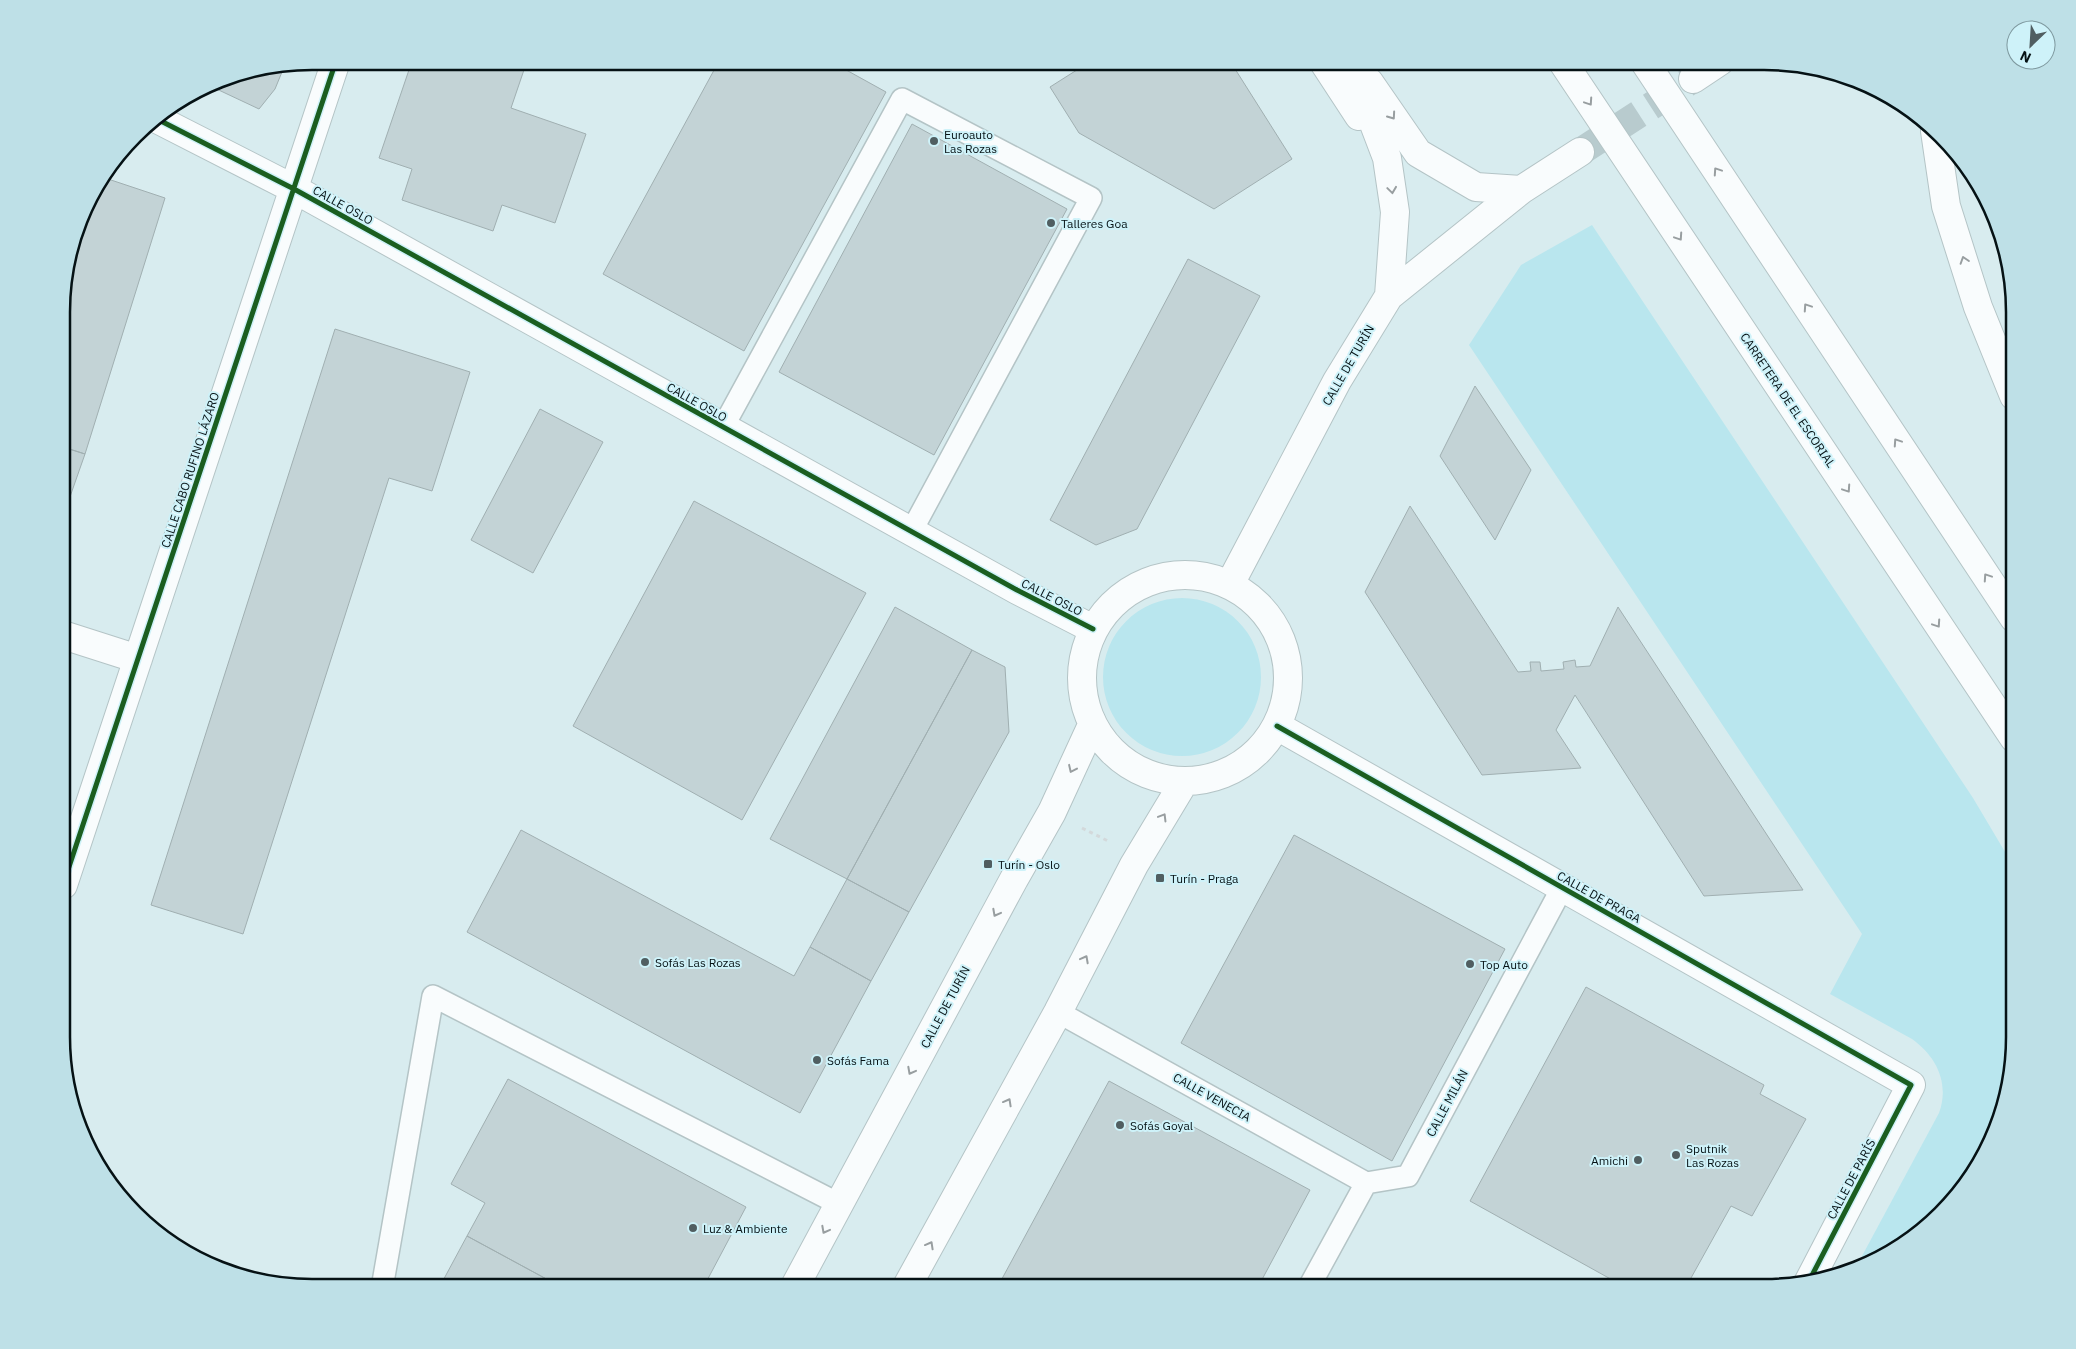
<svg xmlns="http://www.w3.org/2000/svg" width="2076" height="1349" font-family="'IBM Plex Sans',sans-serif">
  <rect width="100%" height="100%" fill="#d8ecef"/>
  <path fill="#b9e6ee" d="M1592,225L1973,798L2014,867V1053L2002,1117L1972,1177L1930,1225L1889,1254L1855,1269L1939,1113C1950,1083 1936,1056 1912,1039L1830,994L1862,934L1469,345L1521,265Z
    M1103 677a79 79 0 1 1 158 0a79 79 0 1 1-158 0Z"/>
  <path fill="#c3d3d6" stroke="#a0afb1" d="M412,61H527L511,108L586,134L555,223L502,205L493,231L402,200L412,169L379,158Z
    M719,61H830L886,92L744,351L603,274Z
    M1091,61H1230L1292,159L1214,209L1079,133L1050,87Z
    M284,67L275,89L259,109L208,85L216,80Z
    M912,124L1067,209L934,455L779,372Z
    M105,178L165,198L85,454L63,447V279L87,201Z
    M1188,259L1260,296L1137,529L1096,545L1050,520Z
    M335,329L470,372L432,491L389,478L243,934L151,905Z
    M1475,386L1531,470L1495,540L1440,456Z
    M540,409L603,442L533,573L471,540Z
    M63,447L85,454L65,511L63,510Z
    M694,501L866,593L742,820L573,726Z
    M1410,506L1518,672L1531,671L1530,662H1540L1541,671L1564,669L1563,662L1575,660L1576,667L1590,666L1618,607L1803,890L1704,896L1575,695L1556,730L1581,768L1482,775L1365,592Z
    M895,607L972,650L847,879L770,839Z
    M972,650L1005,667L1009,732L909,912L847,879Z
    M521,830L794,976L810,947L871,981L800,1113L467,932Z
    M1294,835L1505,949L1392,1161L1181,1043Z
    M847,879L909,912L871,981L810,947Z
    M1586,987L1764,1085L1760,1094L1806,1119L1752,1216L1731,1206L1686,1287H1625L1470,1201Z
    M508,1079L746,1207L703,1288H563L467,1236L485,1203L451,1184Z
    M1109,1081L1310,1190L1258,1287L997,1288Z
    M467,1236L563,1288H439Z
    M237,1269L276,1282L235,1275Z"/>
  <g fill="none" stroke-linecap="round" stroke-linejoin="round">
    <path stroke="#b8cbce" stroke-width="28" stroke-dasharray="28 14" stroke-linecap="butt" d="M1580,152L1693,79"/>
    <g stroke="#b4c4c6" stroke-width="24">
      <path id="service" d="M723,427L902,99L1091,198L911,532
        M1058,1012L1366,1183
        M1309,1287L1366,1183L1408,1176L1562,888
        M382,1288L433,996L839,1204"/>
    </g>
    <g stroke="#b4c4c6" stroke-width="30">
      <path id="minor" d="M1323,61L1359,116
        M1350,61L1387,158L1395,212L1389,296
        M1693,79L1720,61
        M1369,82L1418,153L1476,187L1521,190
        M155,118L294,189L1017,590L1093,629
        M1082 678a103 103 0 1 1 206 0a103 103 0 1 1-206 0Z
        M1230,584L1337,381L1389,296L1521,190L1580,152
        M63,635L138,659
        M1277,726L1911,1085L1808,1283
        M63,885L336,61
        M794,1288L1014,879L1052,812L1092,725
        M906,1288L1058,1012L1134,865L1184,782"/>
    </g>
    <g stroke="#b4c4c6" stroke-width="30">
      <path id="trunk" d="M1562,61L2014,738
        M1644,61L2014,618
        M1935,131L1946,206L1978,307L2014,396"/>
    </g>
    <path stroke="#d3d9db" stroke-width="3" stroke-dasharray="4 4" stroke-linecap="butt" d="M1082,828L1110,842"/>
    <use href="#service" stroke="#f9fcfd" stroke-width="21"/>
    <use href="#minor" stroke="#f9fcfd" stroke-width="28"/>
    <use href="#trunk" stroke="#f9fcfd" stroke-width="28"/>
    <g stroke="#cef2f9" stroke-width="8">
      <path id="cycleway" d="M155,118L294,189L1017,590L1093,629
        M1277,726L1911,1085L1808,1283
        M63,885L336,61"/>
    </g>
    <use href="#cycleway" stroke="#1b5e20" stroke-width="5"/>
  </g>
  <defs><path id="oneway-chevron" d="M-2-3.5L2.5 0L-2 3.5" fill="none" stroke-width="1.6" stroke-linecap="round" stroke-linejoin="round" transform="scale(1.25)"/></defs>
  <g stroke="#989ea0">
    <use href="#oneway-chevron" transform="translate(1589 102) rotate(56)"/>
    <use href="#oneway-chevron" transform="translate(1392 116) rotate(55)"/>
    <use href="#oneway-chevron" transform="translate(1717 171) rotate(-124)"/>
    <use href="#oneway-chevron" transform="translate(1392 190) rotate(82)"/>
    <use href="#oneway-chevron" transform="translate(1679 237) rotate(56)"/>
    <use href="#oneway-chevron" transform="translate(1964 260) rotate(-108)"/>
    <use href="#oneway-chevron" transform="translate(1807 307) rotate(-124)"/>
    <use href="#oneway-chevron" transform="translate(1897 442) rotate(-124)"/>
    <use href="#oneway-chevron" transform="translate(1847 489) rotate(56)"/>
    <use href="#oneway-chevron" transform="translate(1987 577) rotate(-124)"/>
    <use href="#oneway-chevron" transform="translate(1937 624) rotate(56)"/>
    <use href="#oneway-chevron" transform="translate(1072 769) rotate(115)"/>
    <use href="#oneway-chevron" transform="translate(1163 817) rotate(-59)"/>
    <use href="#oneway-chevron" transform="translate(996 913) rotate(118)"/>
    <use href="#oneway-chevron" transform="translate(1085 959) rotate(-62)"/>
    <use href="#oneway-chevron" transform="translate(911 1071) rotate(118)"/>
    <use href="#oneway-chevron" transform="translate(1008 1102) rotate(-61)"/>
    <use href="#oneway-chevron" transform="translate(825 1230) rotate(118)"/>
    <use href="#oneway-chevron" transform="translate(930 1245) rotate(-61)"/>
  </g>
  <g fill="#505e61" stroke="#cef2f9" stroke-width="2">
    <circle cx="934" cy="141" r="5"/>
    <circle cx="1051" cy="223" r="5"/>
    <rect x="983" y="859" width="10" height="10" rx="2.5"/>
    <rect x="1155" y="873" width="10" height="10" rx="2.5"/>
    <circle cx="645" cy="962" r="5"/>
    <circle cx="1470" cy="964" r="5"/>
    <circle cx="817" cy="1060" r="5"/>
    <circle cx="1120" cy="1125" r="5"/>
    <circle cx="1676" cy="1155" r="5"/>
    <circle cx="1638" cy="1160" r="5"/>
    <circle cx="693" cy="1228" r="5"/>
  </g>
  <g text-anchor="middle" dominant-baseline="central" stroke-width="4" stroke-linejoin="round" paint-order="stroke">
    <g font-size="12" fill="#061215" stroke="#cef2f9" text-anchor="start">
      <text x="944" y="134">Euroauto<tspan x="944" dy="14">Las Rozas</tspan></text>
      <text x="1061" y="223">Talleres Goa</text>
      <text x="998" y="864">Turín - Oslo</text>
      <text x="1170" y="878">Turín - Praga</text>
      <text x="655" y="962">Sofás Las Rozas</text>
      <text x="1480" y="964">Top Auto</text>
      <text x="827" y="1060">Sofás Fama</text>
      <text x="1130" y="1125">Sofás Goyal</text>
      <text x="1686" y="1148">Sputnik<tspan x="1686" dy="14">Las Rozas</tspan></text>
      <text x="1628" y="1160" text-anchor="end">Amichi</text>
      <text x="703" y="1228">Luz &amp; Ambiente</text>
    </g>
    <g font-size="12" fill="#061215" stroke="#cef2f9">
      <text transform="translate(343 205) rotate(29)">CALLE OSLO</text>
      <text transform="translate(1348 365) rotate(-60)">CALLE DE TURÍN</text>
      <text transform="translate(1788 400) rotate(56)">CARRETERA DE EL ESCORIAL</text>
      <text transform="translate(697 402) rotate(29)">CALLE OSLO</text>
      <text transform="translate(190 470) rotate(-72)">CALLE CABO RUFINO LÁZARO</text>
      <text transform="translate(1052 597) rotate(27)">CALLE OSLO</text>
      <text transform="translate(1599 897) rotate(29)">CALLE DE PRAGA</text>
      <text transform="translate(945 1007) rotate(-62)">CALLE DE TURÍN</text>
      <text transform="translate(1212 1097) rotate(29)">CALLE VENECIA</text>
      <text transform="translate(1447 1103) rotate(-62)">CALLE MILÁN</text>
      <text transform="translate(1851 1179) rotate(-62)">CALLE DE PARÍS</text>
    </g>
  </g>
  <path d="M0 0H2076V1349H0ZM312 70H1764A242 242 0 0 1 2006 312V1037A242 242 0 0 1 1764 1279H312A242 242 0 0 1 70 1037V312A242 242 0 0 1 312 70Z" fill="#bee0e7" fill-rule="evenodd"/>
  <path fill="none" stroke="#061215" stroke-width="2.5" d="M312 70H1764A242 242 0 0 1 2006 312V1037A242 242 0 0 1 1764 1279H312A242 242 0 0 1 70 1037V312A242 242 0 0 1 312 70Z"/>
  <g transform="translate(2031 45) rotate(205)"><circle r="24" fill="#cef2f9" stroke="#7e989e"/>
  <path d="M0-4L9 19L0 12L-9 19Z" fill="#505e61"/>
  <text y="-8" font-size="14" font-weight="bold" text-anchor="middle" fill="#061215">N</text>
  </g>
</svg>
